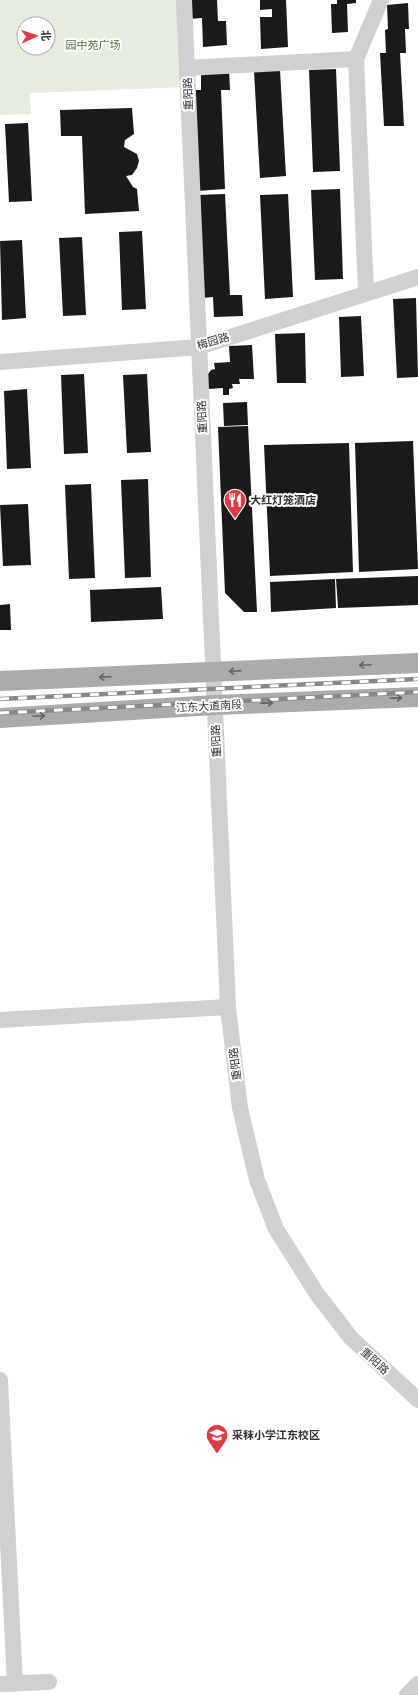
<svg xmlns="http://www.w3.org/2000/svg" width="418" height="1695" font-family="'PT Sans Narrow','Noto Sans SC',sans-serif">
  <rect width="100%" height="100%" fill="#fff"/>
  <path fill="#e6ecdf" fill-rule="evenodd" d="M0,0H184L188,87L30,93L31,114L0,115ZM24,24H48V48H24Z"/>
  <path fill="#1a1a1a" d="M188,0H217L218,21H226L227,45L203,47L202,18L189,19Z
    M260,0H286L288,47L261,49L260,17H272V9L260,10Z
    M337,0H356V3L347,4L348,32L332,33L331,4H337Z
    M408,3L409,29H405L406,53H400L404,126H384L380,53H386L385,30L388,29L387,5Z
    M336,69L340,171L313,172L309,70Z
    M229,70L230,90H221L225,189L197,191L192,90H201V71Z
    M280,70L286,176L260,178L254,71Z
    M132,108L134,134L125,140L124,147L137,154L139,161L137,168L132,175L126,176L133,187L137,189L139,211L85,214L82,136H61L60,110Z
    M28,123L32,201L9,202L5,124Z
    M340,189L343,279L315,280L311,190Z
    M225,194L230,295H242L243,316L214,317L213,297L203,298L197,195Z
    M288,194L293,297L265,299L260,195Z
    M142,231L146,309L122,310L119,232Z
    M82,237L86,315L63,316L59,238Z
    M22,240L26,318L2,320L0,241Z
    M416,298L418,377L397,378L393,299Z
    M361,316L364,376L341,377L339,317Z
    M305,333L306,383H277L275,334Z
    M252,345L254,379H239L240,384H232L233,388L229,389V395H223V388L208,389V374L211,370L215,369L214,363L230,362L229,346Z
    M84,374L88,453L64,454L61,375Z
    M147,374L151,452L127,453L123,375Z
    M27,389L31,468L7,469L4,391Z
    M247,402L248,425L224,426L223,403Z
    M248,426L257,612H244L225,593L218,427Z
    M413,441L418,569L359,572L355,443Z
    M349,443L353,572L270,576L264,445Z
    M148,479L151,577L125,578L121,480Z
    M91,484L95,578L69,579L65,485Z
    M28,504L31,565L3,566L0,505Z
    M418,576V605L338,608L336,579Z
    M335,579L336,608L271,612L270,582Z
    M161,587L163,619L91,622L90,590Z
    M10,604L11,630H0V605Z"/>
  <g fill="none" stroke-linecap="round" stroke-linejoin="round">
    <path stroke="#d0d0d0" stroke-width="16" d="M184,0L228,1007L240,1108L257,1180L276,1229L317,1294L351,1338L418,1400
      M187,68L356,59
      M366,293L356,59L381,0
      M0,362L199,347L418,277
      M0,1020L228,1007
      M0,1380L15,1684
      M0,1684L49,1682
      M407,1695L418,1684"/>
    <path stroke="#ababab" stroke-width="20" d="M0,681L418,663
      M0,718L215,705L418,697"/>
    <g stroke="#888" stroke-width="4.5">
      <path id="rail" d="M0,699L418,679
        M0,713L418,692"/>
    </g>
    <use href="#rail" stroke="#fff" stroke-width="3" stroke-dasharray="9" stroke-linecap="butt"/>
  </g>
  <defs><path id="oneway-shaft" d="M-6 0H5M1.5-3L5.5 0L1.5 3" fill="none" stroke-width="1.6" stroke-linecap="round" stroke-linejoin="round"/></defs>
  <g stroke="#636363">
    <use href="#oneway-shaft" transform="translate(365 665) rotate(177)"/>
    <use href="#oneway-shaft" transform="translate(235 671) rotate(177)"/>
    <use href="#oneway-shaft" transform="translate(105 677) rotate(178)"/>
    <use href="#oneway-shaft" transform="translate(396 698) rotate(-2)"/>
    <use href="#oneway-shaft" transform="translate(267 703) rotate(-2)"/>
    <use href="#oneway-shaft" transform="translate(39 716) rotate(-3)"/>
  </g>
  <defs>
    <g id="restaurant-pin" transform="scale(1.15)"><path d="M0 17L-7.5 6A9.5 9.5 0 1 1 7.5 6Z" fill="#e63946" stroke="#fff"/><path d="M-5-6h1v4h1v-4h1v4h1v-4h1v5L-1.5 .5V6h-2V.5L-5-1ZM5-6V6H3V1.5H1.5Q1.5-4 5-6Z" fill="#fff"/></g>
    <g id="school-pin" transform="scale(1.15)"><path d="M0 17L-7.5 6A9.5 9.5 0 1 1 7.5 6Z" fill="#e63946" stroke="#fff"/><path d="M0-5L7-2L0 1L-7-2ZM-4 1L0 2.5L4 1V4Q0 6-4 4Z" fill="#fff"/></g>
  </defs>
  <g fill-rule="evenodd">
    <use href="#restaurant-pin" x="235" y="500"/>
    <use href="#school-pin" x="217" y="1435"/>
  </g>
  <g text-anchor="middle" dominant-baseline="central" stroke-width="4" stroke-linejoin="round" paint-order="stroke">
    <g font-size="11" fill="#56703f" stroke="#fff">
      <text x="93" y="45">园中苑广场</text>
    </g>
    <g font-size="11" fill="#333" stroke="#fff">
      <text transform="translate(188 94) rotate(-92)">重阳路</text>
      <text transform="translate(213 341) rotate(-16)">梅园路</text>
      <text transform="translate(202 417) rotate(-93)">重阳路</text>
      <text transform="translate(209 706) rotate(-3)">江东大道南段</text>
      <text transform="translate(216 741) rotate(-93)">重阳路</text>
      <text transform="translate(235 1064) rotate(-97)">重阳路</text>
      <text transform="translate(375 1361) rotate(42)">重阳路</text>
    </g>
    <g font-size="11" font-weight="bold" fill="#333" stroke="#fff" text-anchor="start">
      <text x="250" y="500">大红灯笼酒店</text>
      <text x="232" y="1435">采秣小学江东校区</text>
    </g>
  </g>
  <g transform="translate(36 36) rotate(87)"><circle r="19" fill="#ffffff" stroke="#adadad"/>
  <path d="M0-3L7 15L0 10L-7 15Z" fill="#e63946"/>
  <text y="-6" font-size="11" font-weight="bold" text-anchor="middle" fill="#333333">北</text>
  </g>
</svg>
